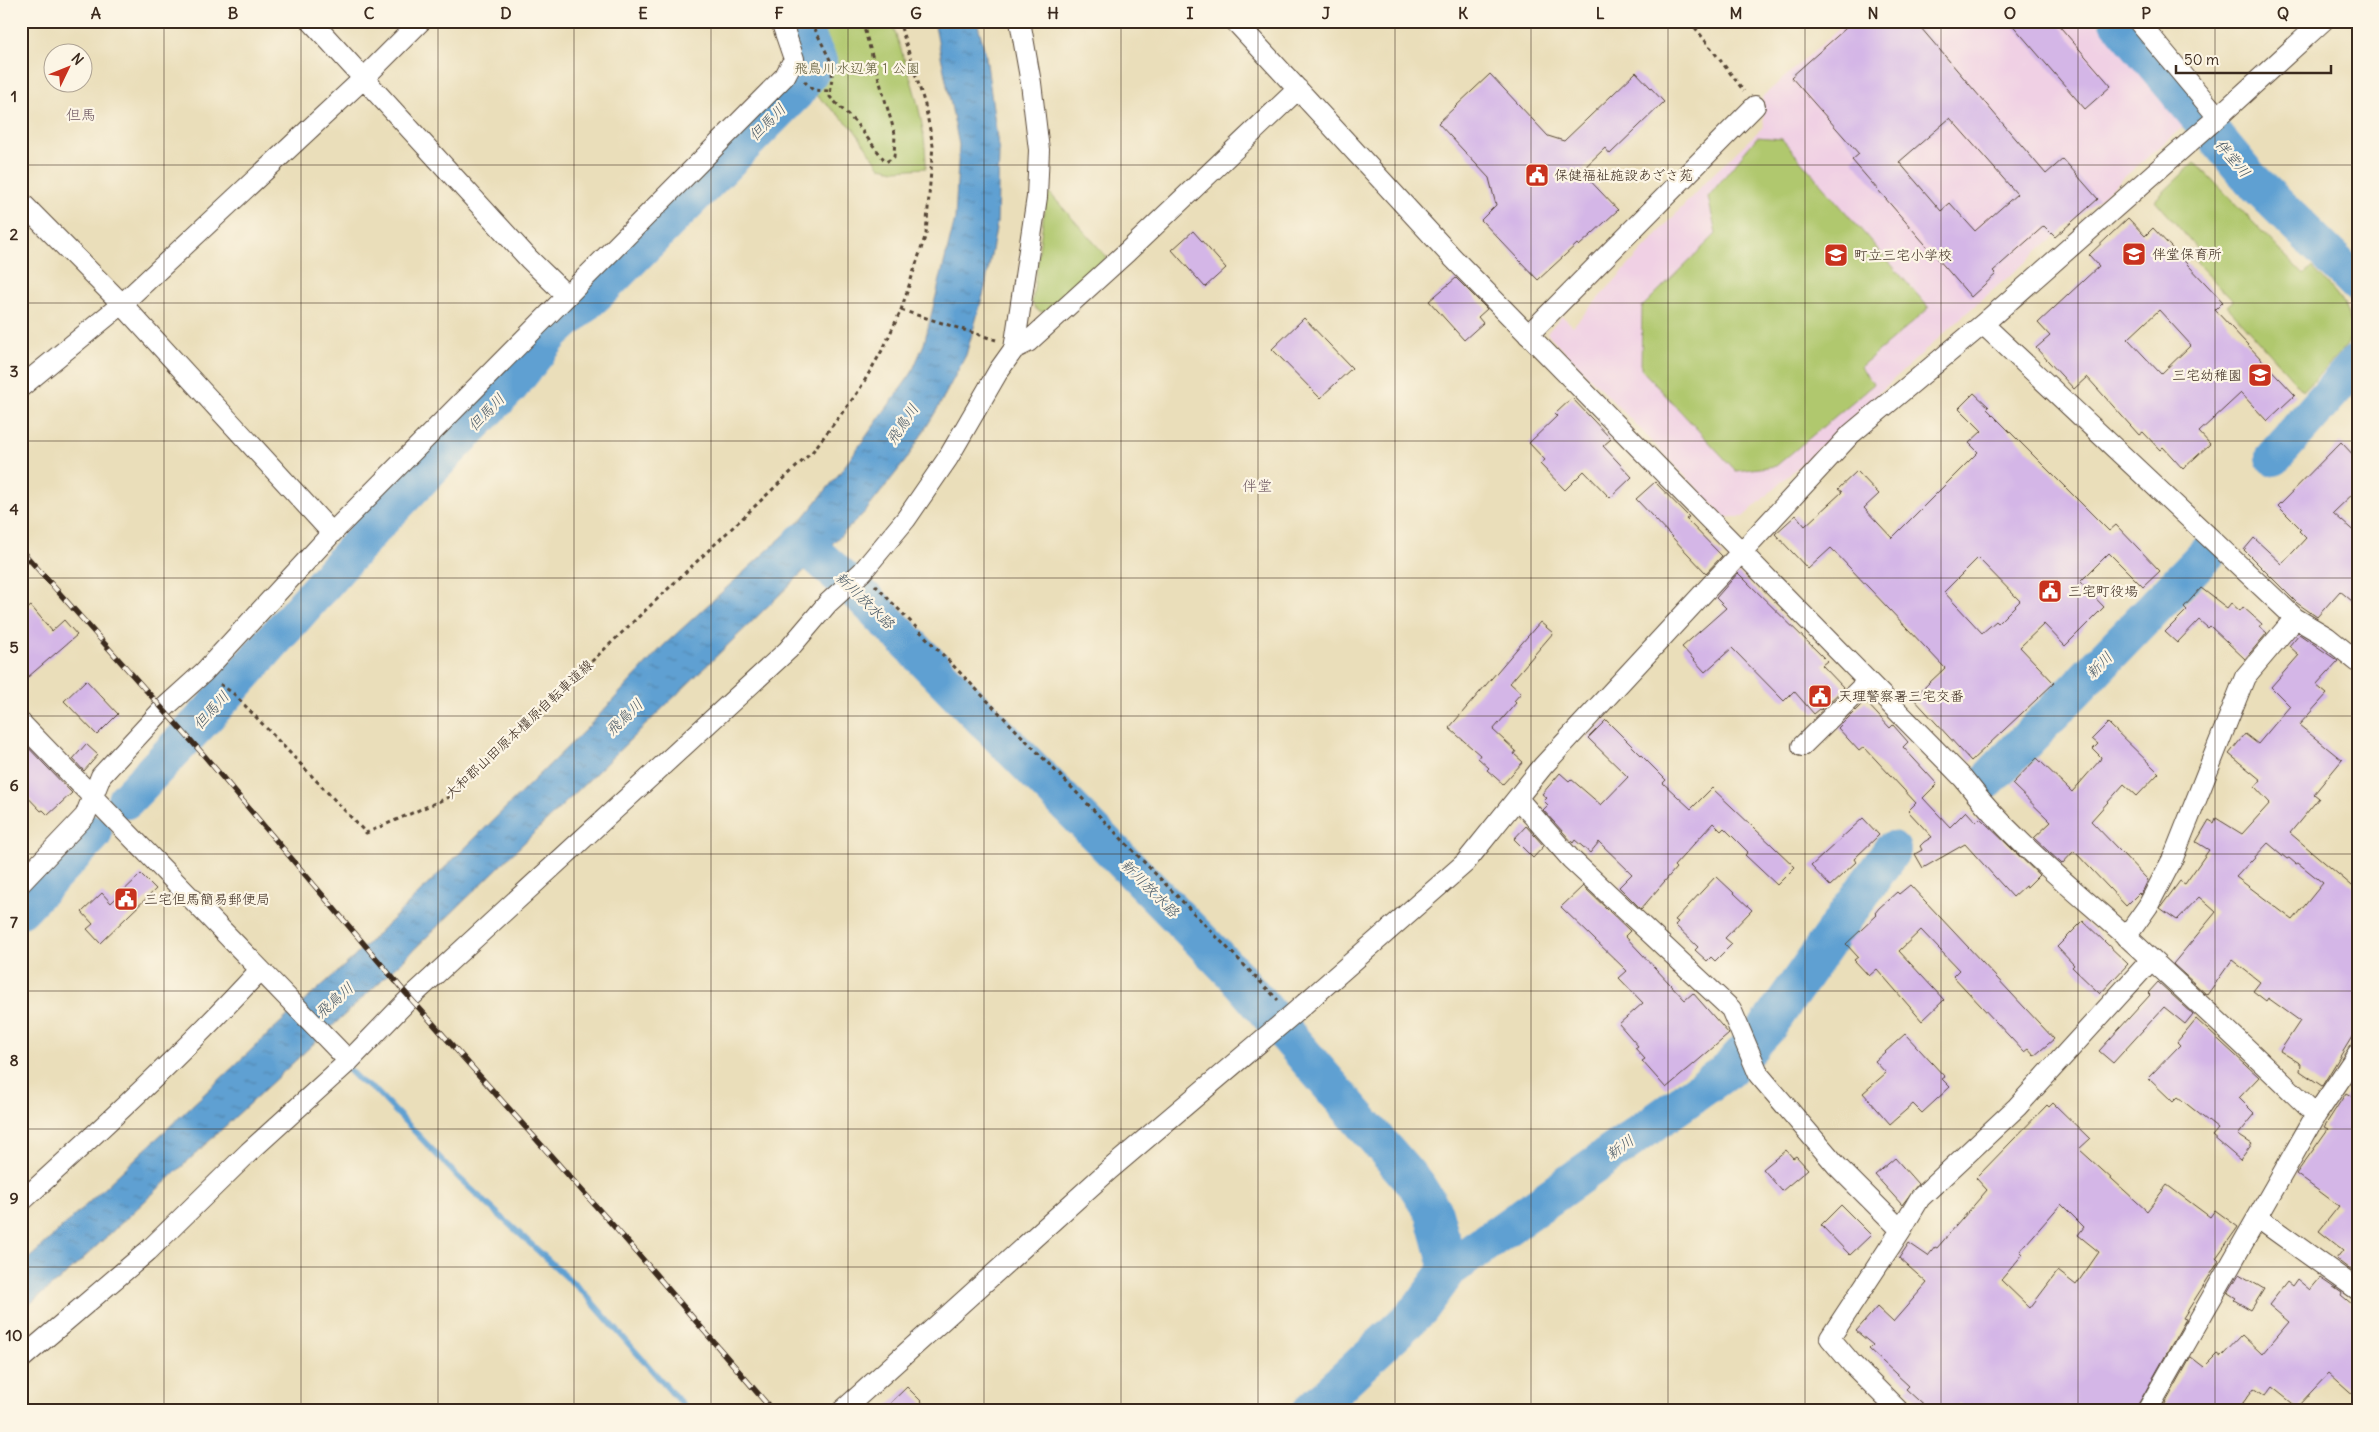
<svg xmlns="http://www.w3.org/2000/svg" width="2379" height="1432" font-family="Delius,'Klee One',sans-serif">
  <defs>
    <pattern id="water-ripples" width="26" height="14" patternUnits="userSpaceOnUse" patternTransform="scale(1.25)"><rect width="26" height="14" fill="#5fa0d2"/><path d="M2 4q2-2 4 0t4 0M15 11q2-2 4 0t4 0" fill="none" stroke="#5083aa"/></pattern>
  </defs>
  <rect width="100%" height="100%" fill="#fcf5e5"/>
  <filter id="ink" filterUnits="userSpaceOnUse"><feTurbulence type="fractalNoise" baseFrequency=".02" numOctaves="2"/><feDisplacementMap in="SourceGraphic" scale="10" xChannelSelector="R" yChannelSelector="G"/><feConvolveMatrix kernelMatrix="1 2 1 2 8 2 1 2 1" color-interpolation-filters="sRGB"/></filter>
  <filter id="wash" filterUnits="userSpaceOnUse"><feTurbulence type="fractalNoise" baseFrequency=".0096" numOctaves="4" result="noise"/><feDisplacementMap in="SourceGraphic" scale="20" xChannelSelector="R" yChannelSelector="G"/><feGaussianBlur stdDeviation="1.12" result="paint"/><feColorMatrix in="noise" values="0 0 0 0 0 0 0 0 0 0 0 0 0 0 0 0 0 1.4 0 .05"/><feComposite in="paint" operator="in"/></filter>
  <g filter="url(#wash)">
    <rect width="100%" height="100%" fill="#eadeba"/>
    <path fill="#f0d0e4" d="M1848,21H2096L2185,125L1964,315L1743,517H1725L1547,333L1562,316L1573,326L1708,179L1764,126L1762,97Z"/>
    <path fill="#b0c86e" stroke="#767946" d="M789,21H891C908,70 926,116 926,168L895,170L880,167L853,128L816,95L813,83L802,72L805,58Z
      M1757,137L1782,139L1929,308L1860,367L1874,384L1776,466L1736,471L1641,369L1642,307L1716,234L1708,197Z
      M2195,162L2304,275L2312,267C2329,286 2361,313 2348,343C2344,351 2312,381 2303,391L2227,306L2233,301L2194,260L2202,254L2155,200Z
      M1047,190L1107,257L1047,311C1039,313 1036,310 1032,303Z"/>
    <path fill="url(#water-ripples)" stroke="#4d6578" d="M934,21H977L986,56L999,153L997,223L985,288L966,355L938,408L906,460L866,511L400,963L71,1270L21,1311V1266L281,1022L353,958L589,726L663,646L804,517L839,474L911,374L924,344L955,219L959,145Z"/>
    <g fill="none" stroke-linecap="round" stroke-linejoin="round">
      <path stroke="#5fa0d2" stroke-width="6" d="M346,1067L360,1081L377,1092L459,1178L584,1293L688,1411"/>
      <path stroke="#5fa0d2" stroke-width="38" d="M2119,21L2248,176L2358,284
        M2274,457L2358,362
        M802,542L865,599L1235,975L1417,1186L1434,1213L1449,1269
        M1988,780L2210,550
        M126,800L209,713L373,528L511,385L552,333L602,288L795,93L818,61L799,21
        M21,909L93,834
        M1311,1411L1420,1309L1449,1269L1728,1070L1766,1029L1892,850"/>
    </g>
    <g id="blocks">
      <path fill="#d4b6e7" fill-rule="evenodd" d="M1854,21H1915L2046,174L2063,159L2098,199L2055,237L2044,226L1993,271L1996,274L1971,297L1852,160L1859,154L1791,77ZM1950,118L2017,194L1975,231L1950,203L1941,211L1899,162Z
        M2009,21H2055L2111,86L2085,109Z
        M1636,72L1664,102L1610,154L1605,148L1581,171L1618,210L1579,246L1577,244L1538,280L1481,220L1496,205L1489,178L1438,123L1490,74L1548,136L1564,141Z
        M2128,218L2145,236L2153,228L2223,302L2215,310L2295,395L2267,421L2241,393L2199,432L2210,444L2183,469L2163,447L2160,450L2143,432L2139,435L2087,377L2074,389L2036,348L2050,336L2038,323L2099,266L2089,255ZM2159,310L2191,345L2161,374L2128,339Z
        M1193,231L1226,268L1205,287L1172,250Z
        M1456,278L1487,309L1478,317L1483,323L1464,340L1429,301Z
        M1304,318L1352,368L1320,398L1272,349Z
        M1974,393L1989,407L1987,409L2109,531L2116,525L2160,571L2143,587L2109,553L2080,582L2104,607L2065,646L2044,624L2020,647L2054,683L1971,761L1913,698L1945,668L1831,548L1808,569L1775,534L1796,515L1805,526L1842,492L1838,489L1857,471L1879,494L1864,508L1892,538L1978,452L1969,443L1982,431L1959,408ZM1978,558L2020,601L1998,623L1996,621L1982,633L1944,592Z
        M1572,398L1611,439L1603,446L1632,477L1610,498L1584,471L1565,490L1540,464L1545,460L1529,443L1557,416L1555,414Z
        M2341,442L2358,460V489L2333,513L2358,535V606L2340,591L2317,617L2297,603L2244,550L2254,538L2282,564L2306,538L2299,531L2301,529L2278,506Z
        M1655,482L1689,517L1686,519L1722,556L1706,573L1636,499Z
        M1738,573L1827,661L1822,665L1844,688L1821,710L1820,709L1814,714L1794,691L1784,701L1732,648L1705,672L1682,647L1726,608L1716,598Z
        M2201,588L2227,608L2231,603L2240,611L2243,607L2262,624L2260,627L2267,633L2245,659L2210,626L2208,628L2199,620L2177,643L2165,632L2187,610L2184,607Z
        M31,606L52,631L64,620L77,635L21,683V614Z
        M1540,622L1553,633L1510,683L1521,693L1514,701L1516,703L1493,730L1516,751L1514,754L1523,762L1503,784L1487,770L1489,768L1478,758L1480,755L1449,728Z
        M2299,634L2338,661L2316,685L2327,694L2299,725L2342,760L2314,794L2319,798L2290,833L2358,891V1027L2322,1086L2300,1071L2301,1064L2280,1051L2300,1021L2268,998L2266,1001L2253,991L2260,982L2232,960L2207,995L2173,964L2216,912L2199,897L2177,920L2160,908L2180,881L2185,884L2209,850L2196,842L2209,820L2214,823L2216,818L2242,834L2270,803L2255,787L2261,780L2229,754L2245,734L2258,744L2290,706L2271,687L2299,655L2289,646ZM2268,843L2287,859L2289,858L2296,864L2298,863L2323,883L2293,920L2236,877Z
        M86,680L118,714L97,735L64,701Z
        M1865,701L1890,728L1893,725L1908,742L1903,747L1937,784L1923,798L1950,827L1966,811L1976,822L1980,818L2039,875L2027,887L2025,886L2013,897L1965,844L1923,868L1915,854L1922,850L1920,846L1924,842L1932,837L1908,811L1916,803L1864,747L1859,751L1838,728Z
        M1606,720L1666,780L1663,783L1691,809L1712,788L1795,867L1777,885L1745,855L1748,852L1724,828L1721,831L1713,823L1674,866L1676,868L1641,909L1619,887L1632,874L1599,842L1590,853L1575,840L1573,843L1543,810L1548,805L1544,801L1547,798L1542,794L1560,773L1569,781L1571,779L1601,805L1628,777L1588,738Z
        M2108,723L2159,773L2137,796L2124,784L2091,821L2148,880L2141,895L2139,893L2126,906L2074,851L2062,864L2034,838L2051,822L2012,784L2037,758L2072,792L2100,760L2101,757L2093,749L2098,744L2092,739Z
        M21,740L72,793L48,815L43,810L41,811L21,790Z
        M86,744L98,755L84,771L73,759Z
        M1863,818L1879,835L1854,859L1856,862L1830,886L1811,866Z
        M1526,826L1544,846L1533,858L1514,839Z
        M141,874L156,889L100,943L87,929L93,924L82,912L102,893L111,903Z
        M1716,876L1752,910L1725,938L1732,944L1715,961L1711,957L1707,961L1695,950L1698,947L1675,925L1678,922L1675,920Z
        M1910,885L2054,1039L2034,1056L2028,1049L2024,1052L1953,976L1959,970L1921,930L1899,951L1944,1000L1922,1021L1877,969L1869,976L1854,960L1858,957L1846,944L1877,915L1875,913L1879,908L1897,892L1899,894Z
        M1583,886L1630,931L1625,936L1685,1000L1693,993L1729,1034L1666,1088L1642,1061L1645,1059L1635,1048L1638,1046L1619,1024L1643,1003L1619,978L1627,971L1561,907Z
        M2083,921L2128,964L2100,994L2072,967L2074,965L2057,947Z
        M2158,982L2193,1014L2185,1024L2164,1007L2113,1063L2099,1051L2150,995L2148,993Z
        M2196,1019L2259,1077L2239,1098L2255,1114L2238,1135L2252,1144L2240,1160L2212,1136L2218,1129L2178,1097L2173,1102L2148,1078L2180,1045L2177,1042Z
        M1905,1034L1945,1077L1942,1079L1950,1087L1922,1113L1913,1104L1890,1124L1863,1093L1886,1073L1875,1061Z
        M2346,1093L2358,1100L2357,1275L2336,1259L2343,1250L2319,1231L2339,1206L2296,1174L2328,1129L2324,1127Z
        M2053,1103L2090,1139L2079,1149L2147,1211L2167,1185L2210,1217L2215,1210L2238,1227L2216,1258L2219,1261L2183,1318L2186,1319L2135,1410L2127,1405L2123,1411H1968L1959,1403L1952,1411H1930L1906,1389L1909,1386L1869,1349L1873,1345L1856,1331L1877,1307L1893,1322L1927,1283L1899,1258L1909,1243L1928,1256L1935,1247L1937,1248L1987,1190L1976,1178L2047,1105L2049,1107ZM2061,1204L2084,1227L2078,1235L2099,1252L2076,1285L2058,1271L2030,1308L2001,1280L2023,1254L2020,1251Z
        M1786,1150L1793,1158L1796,1156L1808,1169L1782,1191L1763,1169Z
        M1895,1158L1918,1184L1902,1205L1875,1175Z
        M1841,1205L1871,1235L1850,1255L1821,1225Z
        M2239,1274L2264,1289L2251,1310L2234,1300L2236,1298L2228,1293Z
        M2320,1278L2342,1293L2341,1295L2358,1309V1399L2329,1373L2297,1407L2272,1387L2265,1396L2254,1388L2237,1411H2161L2191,1357L2204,1367L2217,1354L2221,1357L2242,1335L2262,1354L2289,1322L2269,1305L2287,1282L2292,1286L2297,1279L2310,1290Z
        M907,1387L931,1411H882Z"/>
    </g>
  </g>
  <g filter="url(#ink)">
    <use href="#blocks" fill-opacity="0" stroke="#554535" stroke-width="1"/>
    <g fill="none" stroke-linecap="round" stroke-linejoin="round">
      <g stroke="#554535" stroke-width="22">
        <path id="minor" d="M311,21L529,259L567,296
          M1235,21L1453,258L1963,778C2009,838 2070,886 2126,936C2190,995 2254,1054 2316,1115
          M2138,21L2218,117
          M21,202L122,304L332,533
          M1983,324L2295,618L2327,637L2358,662
          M1528,335L1755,106
          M1014,349L1028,342L1127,252L1298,89
          M21,387L122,304L363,79L421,21
          M21,723L349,1061
          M1802,746L1868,681
          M1518,799L1571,859L1731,1009L1759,1075L1837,1166L1901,1230
          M21,883L85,816L101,776L163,709L204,672L332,533L785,76L794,59L781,21
          M2126,937L2148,906L2173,858L2245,677L2295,618
          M21,1202C103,1127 185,1052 260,970
          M2258,1218L2358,1290
          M21,1359L148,1251L249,1152L349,1061L410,998L788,650L828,603L862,572L906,519L948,458L999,370L1014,349L1037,197L1039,150L1031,83L1020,21
          M842,1411L1109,1170L1293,1014L1465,863L1543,766L1851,434L1983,324L2218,117L2323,21
          M1899,1411L1852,1364L1830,1338L1901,1230L1920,1198L2017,1107L2151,960
          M2147,1411L2316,1115L2358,1053"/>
      </g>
      <path stroke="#554535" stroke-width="3" stroke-dasharray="4 4" stroke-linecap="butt" d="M811,21L833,66L830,97L855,122L886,162L894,157L895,134L862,21
        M1690,21L1744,91
        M804,81L813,90L829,91
        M901,310L996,340
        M875,585L1278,1000
        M220,684L234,694L366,833L449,797L813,451L858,392L884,347L901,310L926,234L933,145L925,105L899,21"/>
      <use href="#minor" stroke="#fff" stroke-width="20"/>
      <g stroke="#3b2a1e" stroke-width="5.5">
        <path id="rail" d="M21,550L202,753L403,990L627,1241L773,1411"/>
      </g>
      <use href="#rail" stroke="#fcf5e5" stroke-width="4" stroke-dasharray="11" stroke-linecap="butt"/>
    </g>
  </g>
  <path fill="none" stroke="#3b2a1e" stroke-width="1" stroke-opacity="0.55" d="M164,21V1411M301,21V1411M438,21V1411M574,21V1411M711,21V1411M848,21V1411M984,21V1411M1121,21V1411M1258,21V1411M1395,21V1411M1531,21V1411M1668,21V1411M1805,21V1411M1941,21V1411M2078,21V1411M2215,21V1411M21,165H2358M21,303H2358M21,441H2358M21,578H2358M21,716H2358M21,854H2358M21,991H2358M21,1129H2358M21,1267H2358"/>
  <defs>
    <g id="civic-square" transform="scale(1.25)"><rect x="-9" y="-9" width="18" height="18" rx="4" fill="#c8321e" stroke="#fcf5e5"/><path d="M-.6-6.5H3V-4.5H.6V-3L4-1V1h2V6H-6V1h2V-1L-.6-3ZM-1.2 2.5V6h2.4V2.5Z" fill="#fff"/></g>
    <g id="school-square" transform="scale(1.25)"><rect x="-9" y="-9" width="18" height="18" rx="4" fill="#c8321e" stroke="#fcf5e5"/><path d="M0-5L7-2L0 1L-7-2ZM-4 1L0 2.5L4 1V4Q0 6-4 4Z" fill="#fff"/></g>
  </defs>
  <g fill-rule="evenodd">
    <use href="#civic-square" x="1537" y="175"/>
    <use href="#school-square" x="2134" y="254"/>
    <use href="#school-square" x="1836" y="255"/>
    <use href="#school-square" x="2260" y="375"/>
    <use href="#civic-square" x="2050" y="591"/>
    <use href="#civic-square" x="1820" y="696"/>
    <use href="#civic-square" x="126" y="899"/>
  </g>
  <g text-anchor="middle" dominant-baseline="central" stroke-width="4.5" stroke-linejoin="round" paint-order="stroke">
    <g font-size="14" fill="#5e5936" stroke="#fcf5e5">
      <text x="857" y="68">飛鳥川水辺第１公園</text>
    </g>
    <g font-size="14" fill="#3b2a1e" stroke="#fcf5e5" text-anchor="start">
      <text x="1554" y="175">保健福祉施設あざさ苑</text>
      <text x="2152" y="254">伴堂保育所</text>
      <text x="1854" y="255">町立三宅小学校</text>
      <text x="2242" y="375" text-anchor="end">三宅幼稚園</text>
      <text x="2068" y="591">三宅町役場</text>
      <text x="1838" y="696">天理警察署三宅交番</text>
      <text x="144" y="899">三宅但馬簡易郵便局</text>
    </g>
    <g font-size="14" fill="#3b2a1e" stroke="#fcf5e5">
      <text transform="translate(519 729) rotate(-43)">大和郡山田原本橿原自転車道線</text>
    </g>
    <g font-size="15" fill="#715b64" stroke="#fcf5e5">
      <text x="81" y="114">但馬</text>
      <text x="1257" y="485">伴堂</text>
    </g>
    <g font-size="15" font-style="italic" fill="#495966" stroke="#fcf5e5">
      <text transform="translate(767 122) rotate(-45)">但馬川</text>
      <text transform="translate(2233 158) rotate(50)">伴堂川</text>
      <text transform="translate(486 412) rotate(-46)">但馬川</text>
      <text transform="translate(902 424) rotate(-56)">飛鳥川</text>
      <text transform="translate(865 600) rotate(44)">新川放水路</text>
      <text transform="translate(2099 665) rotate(-46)">新川</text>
      <text transform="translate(211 710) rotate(-48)">但馬川</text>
      <text transform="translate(624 717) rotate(-44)">飛鳥川</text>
      <text transform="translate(1150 888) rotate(45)">新川放水路</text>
      <text transform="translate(334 1000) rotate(-41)">飛鳥川</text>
      <text transform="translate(1620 1147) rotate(-36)">新川</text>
    </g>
  </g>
  <rect width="2379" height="1432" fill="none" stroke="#fcf5e5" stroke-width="55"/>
  <g transform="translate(68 68) rotate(47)"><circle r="24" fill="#fcf5e5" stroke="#afa495"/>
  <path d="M0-4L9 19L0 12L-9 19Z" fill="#c8321e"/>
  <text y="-8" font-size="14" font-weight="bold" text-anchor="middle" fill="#3b2a1e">N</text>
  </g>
  <path d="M2176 65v8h155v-8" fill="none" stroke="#3b2a1e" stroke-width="2.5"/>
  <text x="2184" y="65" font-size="15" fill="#3b2a1e" stroke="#fcf5e5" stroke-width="4" paint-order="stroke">50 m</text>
  <rect x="28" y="28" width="2324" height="1376" fill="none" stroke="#3b2a1e" stroke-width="2"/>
  <g font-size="16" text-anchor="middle" font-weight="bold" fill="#3b2a1e">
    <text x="96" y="19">A</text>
    <text x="233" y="19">B</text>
    <text x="369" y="19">C</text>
    <text x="506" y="19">D</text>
    <text x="643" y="19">E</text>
    <text x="779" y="19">F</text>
    <text x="916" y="19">G</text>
    <text x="1053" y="19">H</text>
    <text x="1190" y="19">I</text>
    <text x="1326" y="19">J</text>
    <text x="1463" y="19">K</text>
    <text x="1600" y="19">L</text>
    <text x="1736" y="19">M</text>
    <text x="1873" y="19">N</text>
    <text x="2010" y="19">O</text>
    <text x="2146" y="19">P</text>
    <text x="2283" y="19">Q</text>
    <text x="14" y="102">1</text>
    <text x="14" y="240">2</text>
    <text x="14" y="377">3</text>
    <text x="14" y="515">4</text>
    <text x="14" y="653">5</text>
    <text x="14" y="791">6</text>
    <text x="14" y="928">7</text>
    <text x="14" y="1066">8</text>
    <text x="14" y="1204">9</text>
    <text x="14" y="1341">10</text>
  </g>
</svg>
